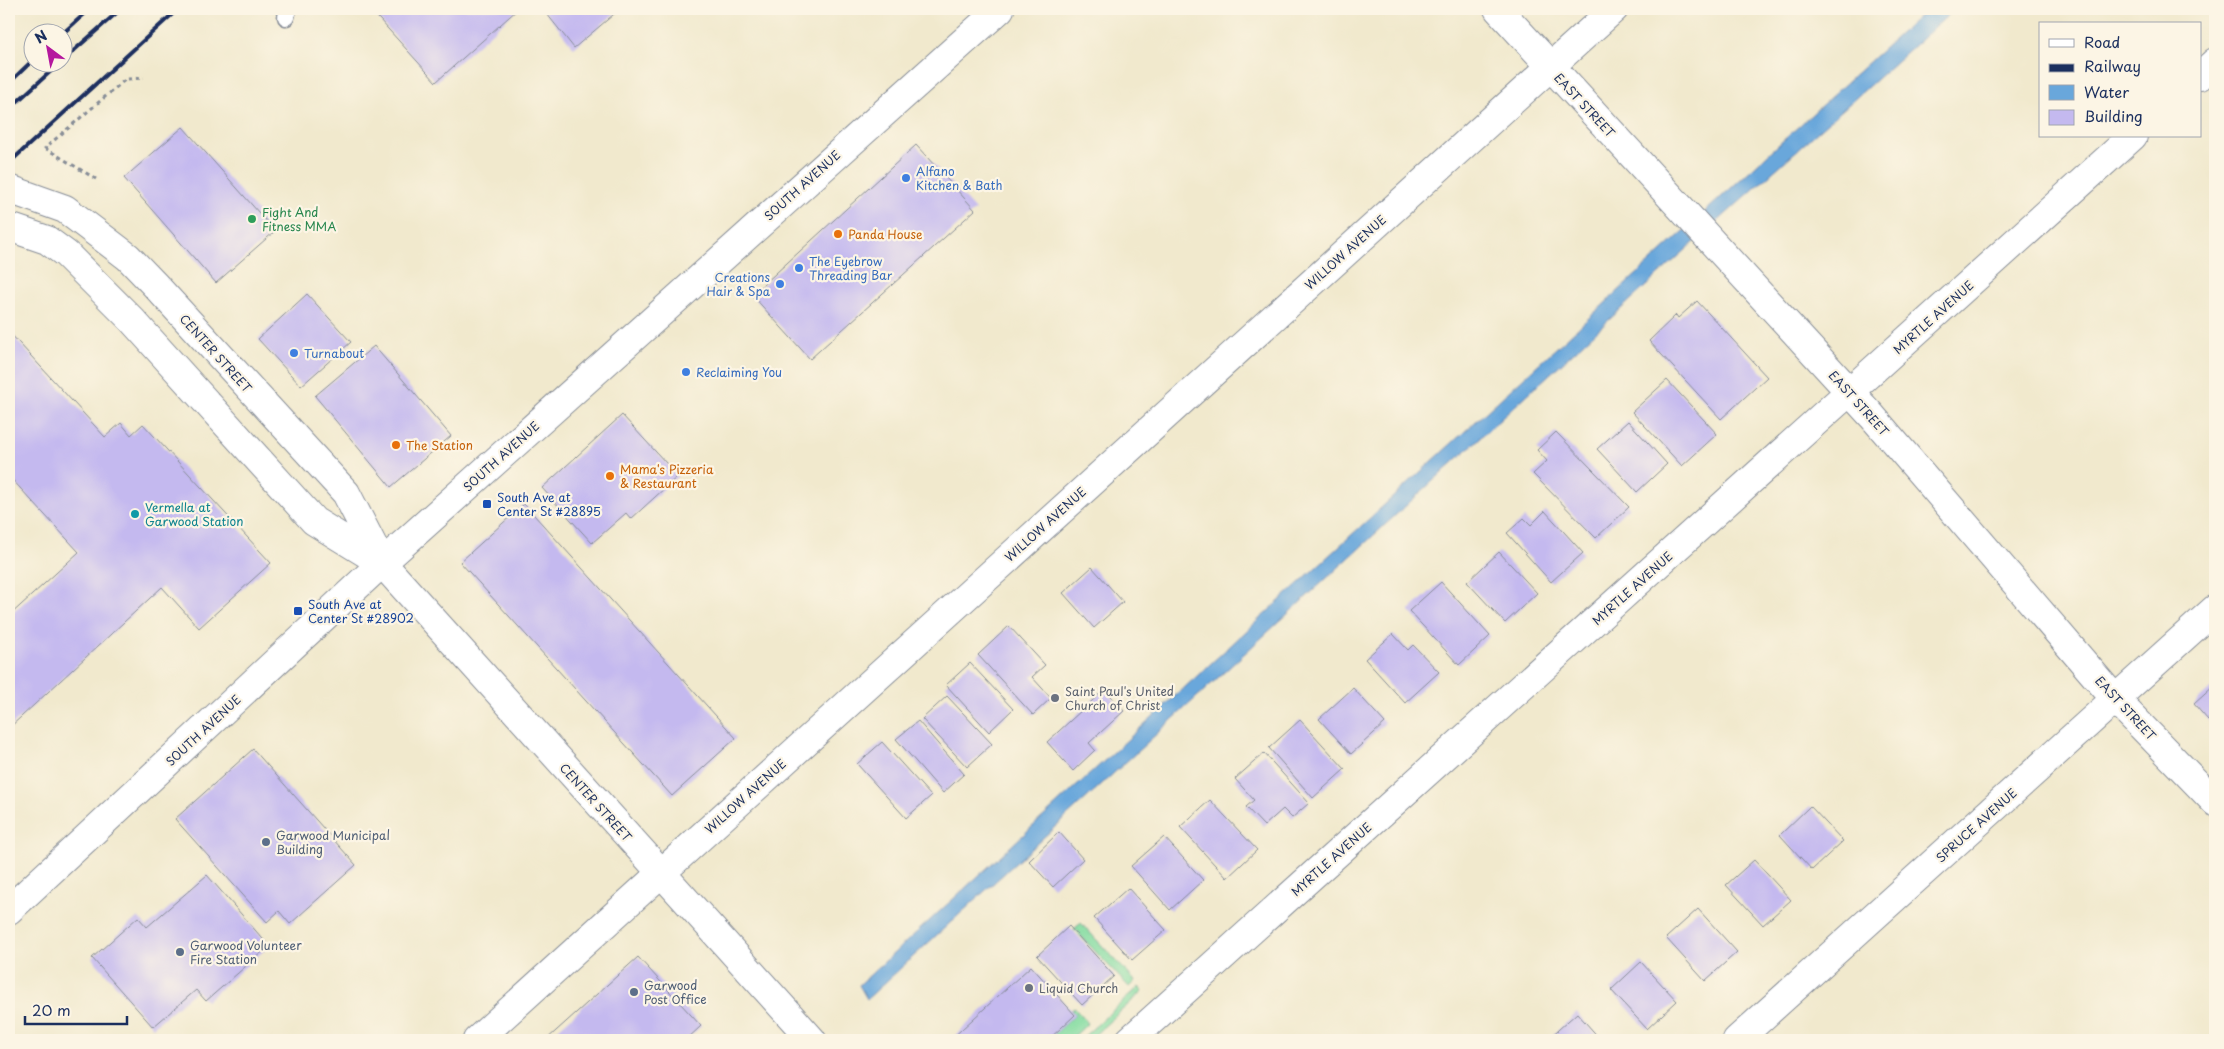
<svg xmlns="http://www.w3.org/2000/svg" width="2224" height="1049" font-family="'Playpen Sans',sans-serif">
  <rect width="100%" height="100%" fill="#fcf5e5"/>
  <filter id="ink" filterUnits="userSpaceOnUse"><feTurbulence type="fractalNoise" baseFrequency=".02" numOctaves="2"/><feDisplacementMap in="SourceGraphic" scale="10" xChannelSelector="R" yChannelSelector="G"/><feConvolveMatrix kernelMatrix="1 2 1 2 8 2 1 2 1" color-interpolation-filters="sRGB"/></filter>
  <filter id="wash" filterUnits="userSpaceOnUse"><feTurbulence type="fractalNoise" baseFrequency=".0096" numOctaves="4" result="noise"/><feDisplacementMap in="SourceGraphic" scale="20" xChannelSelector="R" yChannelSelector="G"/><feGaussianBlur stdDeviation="1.12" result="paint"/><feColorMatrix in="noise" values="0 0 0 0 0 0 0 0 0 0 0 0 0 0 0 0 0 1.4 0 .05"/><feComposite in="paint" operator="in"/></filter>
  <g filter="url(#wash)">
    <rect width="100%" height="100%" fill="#f1e9cd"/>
    <path fill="#83dca1" stroke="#4f8680" d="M1081,923L1135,981L1129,987L1074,929Z
      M1139,987L1143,991L1089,1040H1080Z
      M1074,1008L1088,1023L1070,1040H1048L1075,1015L1071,1010Z"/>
    <path fill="#69a7db" stroke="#426b9c" d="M1927,9H1955L1669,265L867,999L859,985Z"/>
    <g id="blocks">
      <path fill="#c4b9ef" d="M370,9H518L436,82Z
        M543,9H620L574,48Z
        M183,127L275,231L216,283L124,178Z
        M916,145L975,210L810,359L752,295Z
        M307,294L351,342L301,386L258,339Z
        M1697,301L1767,377L1721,419L1649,341L1676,315L1678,318Z
        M9,332L105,437L121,423L131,435L143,424L271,563L199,628L162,587L9,728V616L79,552L9,476Z
        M374,346L451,436L391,487L315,396Z
        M1667,380L1717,434L1682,466L1632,412Z
        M622,415L678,476L631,519L626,513L592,543L542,488Z
        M1628,421L1667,464L1637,492L1597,449Z
        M1556,432L1629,507L1596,538L1533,474L1547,461L1537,450Z
        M524,504L736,738L672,796L460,562Z
        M1545,511L1583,553L1551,582L1507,533L1524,518L1531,525Z
        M1499,552L1537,593L1505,623L1467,582Z
        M1092,567L1123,602L1094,628L1063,593Z
        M1441,582L1490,636L1459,665L1409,611Z
        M1009,626L1045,665L1032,677L1051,698L1033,715L978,655Z
        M1393,634L1408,650L1413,645L1439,672L1405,703L1365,659Z
        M970,663L1013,709L989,732L946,685Z
        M2215,685V728L2194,704Z
        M1353,688L1385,723L1351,754L1319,719Z
        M1105,689L1124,711L1089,743L1095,750L1073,771L1047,742Z
        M947,696L992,744L967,767L922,719Z
        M1300,720L1345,769L1313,798L1269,748Z
        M918,721L964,774L943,793L896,739Z
        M882,742L931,796L906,818L857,764Z
        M253,749L356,865L290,924L279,911L267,922L175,819Z
        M1264,753L1309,803L1292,818L1283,809L1264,826L1246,807L1254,800L1235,779Z
        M1210,800L1257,850L1227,878L1180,827Z
        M1810,806L1843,841L1812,870L1780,835Z
        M1059,832L1083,859L1053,887L1029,861Z
        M1164,837L1203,880L1170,910L1131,866Z
        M1754,860L1791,900L1763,925L1726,885Z
        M207,875L269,946L206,1001L196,990L153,1027L92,958L138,917L147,927Z
        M1128,888L1166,930L1132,960L1094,918Z
        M1698,909L1737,952L1705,981L1666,938Z
        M1069,926L1114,976L1082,1005L1037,956Z
        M638,957L701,1026L686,1040H546Z
        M1641,962L1677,1001L1647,1029L1611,990Z
        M1031,966L1075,1015L1048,1040H950Z
        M1577,1013L1601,1040H1550L1549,1038Z"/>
    </g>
  </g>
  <g filter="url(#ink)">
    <use href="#blocks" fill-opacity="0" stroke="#868c96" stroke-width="1"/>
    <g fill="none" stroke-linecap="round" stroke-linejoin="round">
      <g stroke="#868c96" stroke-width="19">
        <path id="service" d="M286,17L288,9"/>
      </g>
      <g stroke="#868c96" stroke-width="30">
        <path id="minor" d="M1498,9L1872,416L2115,699L2215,802
          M2200,76L2215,62
          M9,189L65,209L128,257L155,285L346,493L382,563L812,1040
          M9,227L47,240L66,254L132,320L314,521L382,563
          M477,1040L1614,9
          M1130,1040L2133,136
          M1737,1040L2215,609"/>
      </g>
      <g stroke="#868c96" stroke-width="30">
        <path id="secondary" d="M9,910L382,563L1000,9"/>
      </g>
      <path stroke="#868c96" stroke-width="3" stroke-dasharray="4 4" stroke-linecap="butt" d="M96,179L45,148L126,79L144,78"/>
      <use href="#service" stroke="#fff" stroke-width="16"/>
      <use href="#minor" stroke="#fff" stroke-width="28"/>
      <use href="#secondary" stroke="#fff" stroke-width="28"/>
      <path stroke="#1b2f5e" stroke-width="4" d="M62,34L90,9
        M62,61L121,9
        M9,83L32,61
        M9,109L61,62
        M9,163L178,9"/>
    </g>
  </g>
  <g fill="#3f7fe0" stroke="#fcf5e5" stroke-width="2">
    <circle cx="906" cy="178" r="5"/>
    <circle cx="799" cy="268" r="5"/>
    <circle cx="780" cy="284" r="5"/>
    <circle cx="294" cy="353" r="5"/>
    <circle cx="686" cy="372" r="5"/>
  </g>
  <circle fill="#2e9e5b" stroke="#fcf5e5" stroke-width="2" cx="252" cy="219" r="5"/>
  <g fill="#e8710a" stroke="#fcf5e5" stroke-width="2">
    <circle cx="838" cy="234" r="5"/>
    <circle cx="396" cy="445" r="5"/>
    <circle cx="610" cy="476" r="5"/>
  </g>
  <g fill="#1a4fb4" stroke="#fcf5e5" stroke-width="2">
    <rect x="482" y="499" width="10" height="10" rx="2.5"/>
    <rect x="293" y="606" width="10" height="10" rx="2.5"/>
  </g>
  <circle fill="#0f9aa8" stroke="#fcf5e5" stroke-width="2" cx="135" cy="514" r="5"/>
  <g fill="#6b7280" stroke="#fcf5e5" stroke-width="2">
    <circle cx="1055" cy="698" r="5"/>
    <circle cx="1029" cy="988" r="5"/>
  </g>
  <g fill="#5c6f8a" stroke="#fcf5e5" stroke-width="2">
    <circle cx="266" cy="842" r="5"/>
    <circle cx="180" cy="952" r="5"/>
    <circle cx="634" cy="992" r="5"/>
  </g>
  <g text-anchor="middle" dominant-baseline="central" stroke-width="4.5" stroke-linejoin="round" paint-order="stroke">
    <g font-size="12" fill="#1b2f5e" stroke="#fcf5e5">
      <text transform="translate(1585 105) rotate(47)">EAST STREET</text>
      <text transform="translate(802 185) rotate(-42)">SOUTH AVENUE</text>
      <text transform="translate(1345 252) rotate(-42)">WILLOW AVENUE</text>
      <text transform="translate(1933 317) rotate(-42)">MYRTLE AVENUE</text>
      <text transform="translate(216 353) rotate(48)">CENTER STREET</text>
      <text transform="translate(1859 403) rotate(48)">EAST STREET</text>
      <text transform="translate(501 456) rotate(-42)">SOUTH AVENUE</text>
      <text transform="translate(1045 524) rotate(-42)">WILLOW AVENUE</text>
      <text transform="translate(1632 588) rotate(-42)">MYRTLE AVENUE</text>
      <text transform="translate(2126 708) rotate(47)">EAST STREET</text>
      <text transform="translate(203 730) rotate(-43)">SOUTH AVENUE</text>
      <text transform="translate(745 796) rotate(-42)">WILLOW AVENUE</text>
      <text transform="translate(596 802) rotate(48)">CENTER STREET</text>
      <text transform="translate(1976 825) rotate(-42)">SPRUCE AVENUE</text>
      <text transform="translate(1331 859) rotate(-42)">MYRTLE AVENUE</text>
    </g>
    <g font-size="12" fill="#366cbe" stroke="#fcf5e5" text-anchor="start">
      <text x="916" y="171">Alfano<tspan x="916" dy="14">Kitchen &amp; Bath</tspan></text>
      <text x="809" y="261">The Eyebrow<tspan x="809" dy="14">Threading Bar</tspan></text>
      <text x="770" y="277" text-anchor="end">Creations<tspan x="770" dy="14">Hair &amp; Spa</tspan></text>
      <text x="304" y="353">Turnabout</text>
      <text x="696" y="372">Reclaiming You</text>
    </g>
    <g font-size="12" fill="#27864d" stroke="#fcf5e5" text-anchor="start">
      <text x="262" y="212">Fight And<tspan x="262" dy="14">Fitness MMA</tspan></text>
    </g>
    <g font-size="12" fill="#c56008" stroke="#fcf5e5" text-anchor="start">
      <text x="848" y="234">Panda House</text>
      <text x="406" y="445">The Station</text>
      <text x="620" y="469">Mama's Pizzeria<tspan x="620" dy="14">&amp; Restaurant</tspan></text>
    </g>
    <g font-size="12" fill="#164399" stroke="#fcf5e5" text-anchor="start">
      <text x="497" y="497">South Ave at<tspan x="497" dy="14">Center St #28895</tspan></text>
      <text x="308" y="604">South Ave at<tspan x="308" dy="14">Center St #28902</tspan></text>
    </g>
    <g font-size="12" fill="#0d838f" stroke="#fcf5e5" text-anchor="start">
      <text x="145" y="507">Vermella at<tspan x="145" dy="14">Garwood Station</tspan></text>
    </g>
    <g font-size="12" fill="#5b616d" stroke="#fcf5e5" text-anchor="start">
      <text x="1065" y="691">Saint Paul's United<tspan x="1065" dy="14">Church of Christ</tspan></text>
      <text x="1039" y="988">Liquid Church</text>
    </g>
    <g font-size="12" fill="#4e5e75" stroke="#fcf5e5" text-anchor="start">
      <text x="276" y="835">Garwood Municipal<tspan x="276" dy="14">Building</tspan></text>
      <text x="190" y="945">Garwood Volunteer<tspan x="190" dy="14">Fire Station</tspan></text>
      <text x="644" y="985">Garwood<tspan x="644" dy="14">Post Office</tspan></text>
    </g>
  </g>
  <rect width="2224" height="1049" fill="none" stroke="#fcf5e5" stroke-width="30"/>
  <rect x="2039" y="22" width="162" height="115" fill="#fcf5e5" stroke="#a2a6af"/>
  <rect x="2049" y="39" width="25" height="8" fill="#ffffff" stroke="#a2a6af"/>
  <text x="2084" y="48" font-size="15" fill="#1b2f5e">Road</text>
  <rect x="2049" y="64" width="25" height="8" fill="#1b2f5e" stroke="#a2a6af"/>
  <text x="2084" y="72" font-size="15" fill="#1b2f5e">Railway</text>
  <rect x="2049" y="85" width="25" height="15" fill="#69a7db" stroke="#a2a6af"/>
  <text x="2084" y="98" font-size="15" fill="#1b2f5e">Water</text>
  <rect x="2049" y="110" width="25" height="15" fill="#c4b9ef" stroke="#a2a6af"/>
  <text x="2084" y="122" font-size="15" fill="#1b2f5e">Building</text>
  <g transform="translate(48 48) rotate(328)"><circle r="24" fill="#fcf5e5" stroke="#a2a6af"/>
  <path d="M0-4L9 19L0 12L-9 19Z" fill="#b5179e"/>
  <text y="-8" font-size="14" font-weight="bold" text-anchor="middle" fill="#1b2f5e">N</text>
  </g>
  <path d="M25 1016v8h102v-8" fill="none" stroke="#1b2f5e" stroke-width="2.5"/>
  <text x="32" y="1016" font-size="15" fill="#1b2f5e" stroke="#fcf5e5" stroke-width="4" paint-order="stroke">20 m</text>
</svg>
